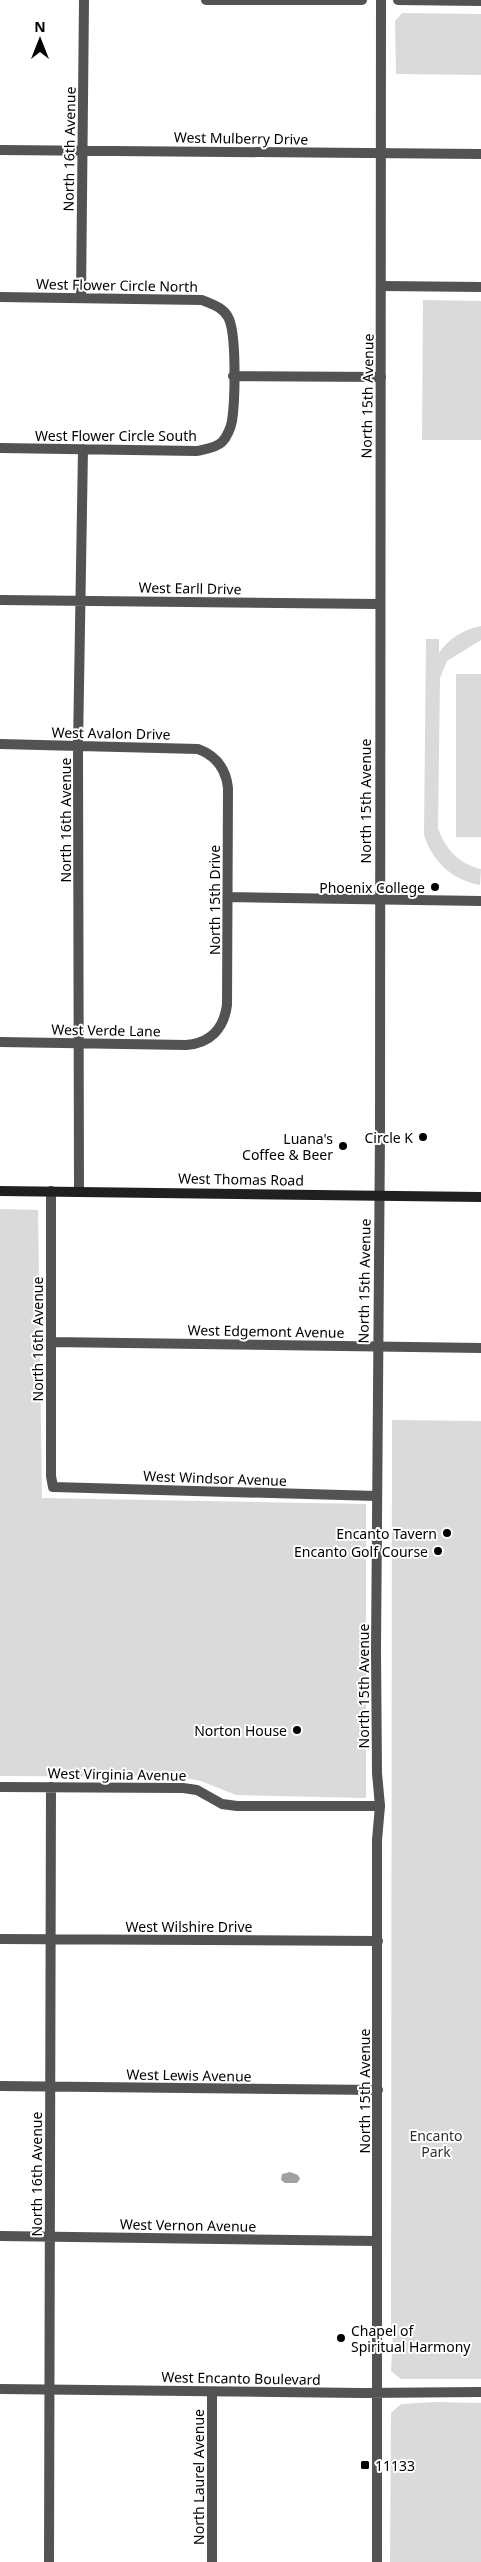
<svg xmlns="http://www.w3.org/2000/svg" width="481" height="2562" font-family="'Noto Sans',sans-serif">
  <rect width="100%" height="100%" fill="#fff"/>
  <path fill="#dadada" d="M402,13L481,14V75L396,74L395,21Z
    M423,300L481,301V440H422Z
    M481,626V640L447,661L440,678L438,828C445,849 459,864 481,869L480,885C452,880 432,861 424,835L426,639H439V653C448,639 464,629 481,626Z
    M456,674H481V837H456Z
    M0,1209L38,1210L42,1498L366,1504V1798L236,1795L201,1781L179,1777L0,1776Z
    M392,1420L481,1421V2379H401L391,2371L393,2332H391Z
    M435,2402L481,2403V2562H390L391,2413L401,2404Z"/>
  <path fill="#a1a1a1" d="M290,2172L298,2175L300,2179L297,2183H285L281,2180L282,2174Z"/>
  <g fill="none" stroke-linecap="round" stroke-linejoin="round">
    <path stroke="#535353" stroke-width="10" d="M0,150L481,154
      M382,286L481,287
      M0,297L202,300C211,304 223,307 228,317C237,332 235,402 232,421C231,427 227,437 222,442C216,448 205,449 197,451L0,448
      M81,298L84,0
      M233,376L381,377
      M0,600L379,604
      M0,744L198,749C217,756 226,769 228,788L227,1005C224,1028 211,1043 186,1045L0,1042
      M228,897L481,901
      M51,1191V1476L53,1487L377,1496
      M79,1191L78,746L83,449
      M51,1342L481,1348
      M0,1787L183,1788L197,1790L222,1804L237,1806H380
      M0,1939L378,1941
      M0,2086L378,2090
      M0,2236L376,2241
      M49,2562L51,1787
      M212,2562V2392"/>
    <path stroke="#535353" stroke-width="10" d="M206,0H362
      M398,0L481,1
      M0,2389L363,2393L481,2392
      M377,2562V1840L380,1806L377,1773L376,1651L380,1134L381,0"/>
    <path stroke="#202020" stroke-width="10" d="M0,1191L481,1197"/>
  </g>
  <g fill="#000" stroke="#fff" stroke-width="2">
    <circle cx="435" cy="887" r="5"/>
    <circle cx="423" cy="1137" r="5"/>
    <circle cx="343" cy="1146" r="5"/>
    <circle cx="447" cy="1533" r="5"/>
    <circle cx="438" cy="1551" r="5"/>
    <circle cx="297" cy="1730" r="5"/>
    <circle cx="341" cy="2338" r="5"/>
    <rect x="360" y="2460" width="10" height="10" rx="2.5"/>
  </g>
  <g text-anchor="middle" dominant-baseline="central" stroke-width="4" stroke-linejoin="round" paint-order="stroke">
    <g font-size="14" fill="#000" stroke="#fff">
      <text transform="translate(241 138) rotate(1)">West Mulberry Drive</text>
      <text transform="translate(69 149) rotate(-89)">North 16th Avenue</text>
      <text transform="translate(117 285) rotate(1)">West Flower Circle North</text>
      <text transform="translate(367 396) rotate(-89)">North 15th Avenue</text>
      <text x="116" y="435">West Flower Circle South</text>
      <text transform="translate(190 588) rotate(1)">West Earll Drive</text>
      <text transform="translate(111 733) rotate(1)">West Avalon Drive</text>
      <text transform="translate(365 801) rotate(-90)">North 15th Avenue</text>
      <text transform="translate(65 820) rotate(-90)">North 16th Avenue</text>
      <text transform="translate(214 900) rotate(-90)">North 15th Drive</text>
      <text transform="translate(106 1030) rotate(1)">West Verde Lane</text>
      <text transform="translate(241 1179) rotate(1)">West Thomas Road</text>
      <text transform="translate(364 1281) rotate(-89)">North 15th Avenue</text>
      <text transform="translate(266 1331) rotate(1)">West Edgemont Avenue</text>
      <text transform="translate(37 1339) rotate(-90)">North 16th Avenue</text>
      <text transform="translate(215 1478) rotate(2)">West Windsor Avenue</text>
      <text transform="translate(363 1686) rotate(-90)">North 15th Avenue</text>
      <text transform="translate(117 1774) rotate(1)">West Virginia Avenue</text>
      <text x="189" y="1926">West Wilshire Drive</text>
      <text transform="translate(189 2075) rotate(1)">West Lewis Avenue</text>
      <text transform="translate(364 2091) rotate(-90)">North 15th Avenue</text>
      <text transform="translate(36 2174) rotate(-90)">North 16th Avenue</text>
      <text transform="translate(188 2225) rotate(1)">West Vernon Avenue</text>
      <text transform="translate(241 2378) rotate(1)">West Encanto Boulevard</text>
      <text transform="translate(198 2477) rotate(-90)">North Laurel Avenue</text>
    </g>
    <g font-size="14" fill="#000" stroke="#fff" text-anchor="end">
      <text x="425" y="887">Phoenix College</text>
      <text x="413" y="1137">Circle K</text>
      <text x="333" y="1138">Luana's<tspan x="333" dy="16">Coffee &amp; Beer</tspan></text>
      <text x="437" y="1533">Encanto Tavern</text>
      <text x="428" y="1551">Encanto Golf Course</text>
      <text x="287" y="1730">Norton House</text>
      <text x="351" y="2330" text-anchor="start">Chapel of<tspan x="351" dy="16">Spiritual Harmony</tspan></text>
      <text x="375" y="2465" text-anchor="start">11133</text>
    </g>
    <g font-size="14" fill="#313131" stroke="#fff">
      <text x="436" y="2135">Encanto<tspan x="436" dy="16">Park</tspan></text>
    </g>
  </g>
  <g transform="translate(40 40)" stroke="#ffffff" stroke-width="4" paint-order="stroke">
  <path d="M0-4L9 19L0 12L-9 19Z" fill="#000000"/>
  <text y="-8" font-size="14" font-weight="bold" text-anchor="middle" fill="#000000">N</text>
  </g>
</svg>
